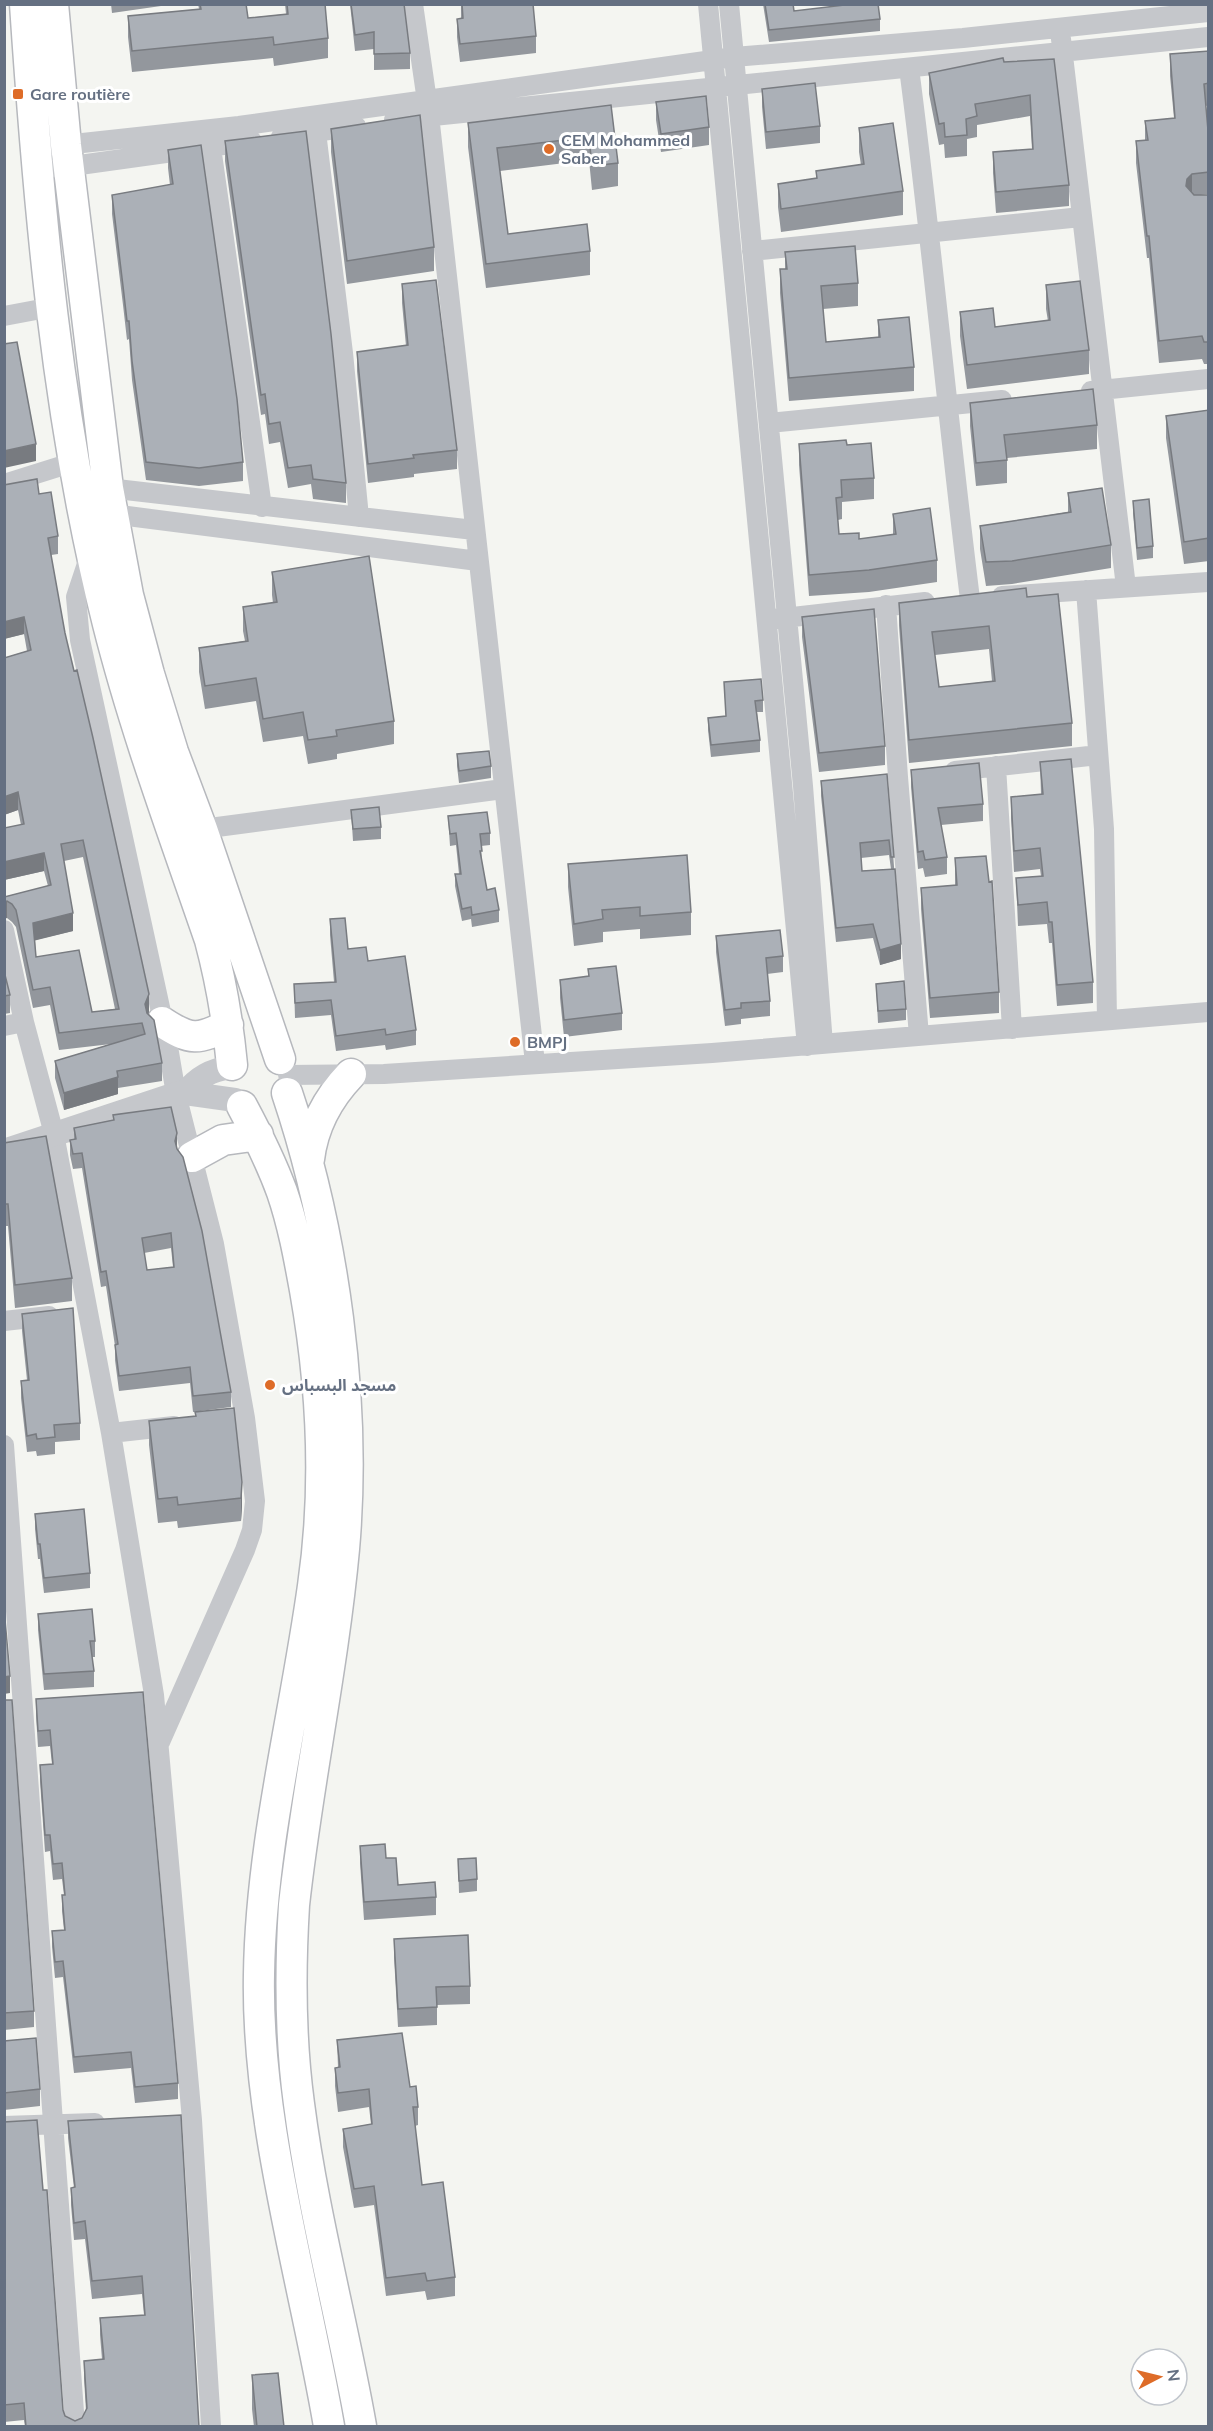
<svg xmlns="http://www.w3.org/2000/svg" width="1213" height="2431" font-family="Mulish,'Noto Sans Arabic',sans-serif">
  <rect width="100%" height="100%" fill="#f4f5f1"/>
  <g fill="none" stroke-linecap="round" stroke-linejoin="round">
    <g stroke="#b6b8bd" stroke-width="33">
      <path id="primary" d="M25,4C39,212 57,422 108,624C135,731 174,835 210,940C221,981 228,1023 232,1065
        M53,4L66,145L108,488L128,595L149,674L173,752L202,829L280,1059
        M162,1022C191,1041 198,1040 228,1025
        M287,1093C334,1233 357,1402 344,1549C333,1668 307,1786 294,1905C290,1971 290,2038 299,2104C313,2213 342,2319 361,2426
        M242,1106C257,1134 271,1162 282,1192C293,1224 299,1257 305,1290C322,1386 327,1489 313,1586C295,1716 261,1842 259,1974C256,2123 304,2279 329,2426
        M192,1157L223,1140L258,1135
        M309,1159C313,1125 328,1098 351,1074"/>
    </g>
    <path stroke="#c5c7cb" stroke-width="20" d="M413,4L429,115L535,1063
      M708,4L807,1046
      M729,4L803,786L823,1044
      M1061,39L1126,587
      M909,68C932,244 948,422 970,599
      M394,120L1208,37
      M316,132L343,353L359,517
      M281,137L356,126
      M55,146L239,126L734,57L963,38L1208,12
      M211,147L262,507
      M58,168L252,141
      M752,251L1081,217
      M4,316L52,307
      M1091,391L1208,379
      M769,423L1002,400
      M4,484L74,462
      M108,488L474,530
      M112,514L478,561
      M90,555L76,597L80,640L166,1035L176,1094L214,1244L245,1418L255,1501L252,1530L245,1550L160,1742
      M1086,590L1104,829L1107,1020
      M1002,596L1208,582
      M886,605L898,777L919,1036
      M775,619L925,602
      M996,766L1012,1029
      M955,771L1098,755
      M202,829L503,789
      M4,930L24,1022L54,1134L111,1433L154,1695L192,2120L211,2426
      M4,1026L24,1022
      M288,1075L384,1074L712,1053L1208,1012
      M4,1321L49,1316
      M111,1433L174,1426
      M4,1445L75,2426
      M4,2126L95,2123"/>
    <path stroke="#c5c7cb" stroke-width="24" d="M185,1093C198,1077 211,1070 231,1067
      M4,1151L176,1094L185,1093L235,1100"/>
    <use href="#primary" stroke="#fff" stroke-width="30"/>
  </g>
  <path fill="#93979d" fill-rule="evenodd" d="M111,4H168V5L112,13Z
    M198,4H246L248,18L286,14L285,4H325L328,38V58L274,66L273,58L132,72L128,37V16L199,9Z
    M350,4H404L410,53V69L374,70V49L355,51Z
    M461,4L536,36V53L460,62L457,37V19H461Z
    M763,4H793L794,11L880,19V31L769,42Z
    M1209,51V105L1206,106L1209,142V194L1201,195L1209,203V364H1204L1202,359L1159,363L1149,258H1147L1136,163V141L1145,140V121L1174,118L1170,76V54Z
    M1054,59L1069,185V206L996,213L993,173V152L1032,149L1030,116L977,125V137L967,139V156L945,158L944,144L939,145L929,94V73L1004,62Z
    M762,89L820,126V143L766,149L762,107Z
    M656,102L709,127V145L661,152L656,120Z
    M611,105L618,163V186L592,190L589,160L500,171L508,234L590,251V275L486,288L468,147V123Z
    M859,128L903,191V215L781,232L778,207V184L816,178V171L861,165L859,152Z
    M331,129L434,247V271L347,284L331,152Z
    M225,141L346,483V503L313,499L311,484L288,488L280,442L269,444L265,414L261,415L225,161Z
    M168,150L243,462V481L199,486L146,480L132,380L129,339L127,340L123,305L112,214V195L170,185L168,168Z
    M785,252L858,283V306L823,309L826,342L878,337V320L914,367V391L789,401L780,293V269H785Z
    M402,284L457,450V469L414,474V477L368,483L357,371V352L406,346L402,303Z
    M1046,285L1089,350V374L967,389L960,336V312L995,327L1048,321L1046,309Z
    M970,403L1097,425V449L1007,458V483L976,486L970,426Z
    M1209,410V561L1184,564L1166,438V416Z
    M799,444L847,445L874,478V499L842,502V519L838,520L839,534L859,539L893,535V514L937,560V582L869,592L809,596L799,465Z
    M1068,493L1111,545V568L1012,584L986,586L980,549V526L1068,512Z
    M39,494L58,536V554L51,555L65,633L149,1012L148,1014L162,1063V1081L118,1088V1094L64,1110L55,1078V1061L111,1044L59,1050L50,1005L33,1008L16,927L12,922L7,918L4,897L48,886L44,871L4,880V828L21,825L18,810L4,815V658L27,651L24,634L4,639ZM83,857L115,1009L92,1012L36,957L35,940L73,931L64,861Z
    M1133,501L1153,546V558L1137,560L1133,513Z
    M272,572L394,721V744L337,754V759L308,764L303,736L263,742L256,701L205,709L199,672V648L245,641L243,631V607L273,603L272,595Z
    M1027,597L1072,723V746L909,763L899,626V603ZM989,649L992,681L939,687L935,655Z
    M802,617L885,746V765L819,772L802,637Z
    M724,682L763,700V712H757L760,740V752L711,757L708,730V718L726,716Z
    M457,754L491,766V778L459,783L457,766Z
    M1040,762L1093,982V1003L1057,1006L1052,943H1049L1047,924L1018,926L1016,878L1041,876L1040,869L1014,872L1011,818V797L1041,794Z
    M911,770L983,804V821L941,825L947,857V874L925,877L923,868L918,869L911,787Z
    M887,774L901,959L880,965L873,938L836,942L821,796V781ZM889,855L891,869L862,871L861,858Z
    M351,810L381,827V839L353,841Z
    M448,816L490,833V845L481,846L482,862L487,890L499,910V922L472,927L471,919L462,921L455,886V874H459L456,845L450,846Z
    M955,858L999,992V1013L930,1018L921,909V888L955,885Z
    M568,864L691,912V935L640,939V929L603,932V942L574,946L568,887Z
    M330,919L348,949L368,961L416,1030V1045L386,1050L385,1045L336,1051L331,1015L295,1018L294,984L334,982L330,935Z
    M716,936L783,956V972L767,974L770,1001V1016L741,1019V1024L725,1026L716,952Z
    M588,969L622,1013V1030L564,1037L560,998V980L588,977Z
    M4,971L10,995V1013L4,1014Z
    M876,984L906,1009V1020L878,1023Z
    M113,1115L177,1148V1150L231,1392V1407L193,1412L190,1383L119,1391L115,1360V1346L106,1286L101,1287L82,1168L73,1169L70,1155V1140L74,1139V1128L113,1120ZM171,1248L173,1267L147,1270L144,1253Z
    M4,1143L72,1278V1301L15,1308L8,1226H4Z
    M22,1314L80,1423V1440L55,1442V1454L37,1456L36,1451L27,1452L21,1398V1381L27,1380L22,1331Z
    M149,1421L242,1482V1506L241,1521L178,1528L177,1521L158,1523L149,1445Z
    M35,1514L90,1573V1588L44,1593L40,1559H38L35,1529Z
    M38,1614L95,1641V1657H92L94,1671V1687L44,1690L38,1630Z
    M143,1692L178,2083V2099L135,2103L131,2068L74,2073L63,1977L55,1978L52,1947V1931L64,1930L62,1911V1895H64L62,1879L53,1880L50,1851L45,1852L40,1781V1765L52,1764L50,1746L38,1747L36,1715V1699Z
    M4,1700L34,2011V2027L4,2030Z
    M360,1846L386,1858L398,1885L436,1897V1915L364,1920L360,1863Z
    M458,1859L477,1879V1891L459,1893Z
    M394,1939L470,1986V2004L437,2005V2025L398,2027L394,1957Z
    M337,2040L410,2087L418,2107V2125L415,2126L422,2185L455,2277V2296L427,2300L425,2291L386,2296L374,2205L354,2208L343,2147V2129L371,2124L369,2107L338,2112L335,2086V2068L338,2067Z
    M4,2041L40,2089V2106L4,2110Z
    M181,2115L199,2427H25L24,2420L4,2422V2122L63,2410L65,2416L75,2421L82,2418L86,2411L84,2378V2361L102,2359L100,2335V2318L144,2315L142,2294L92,2299L85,2239L74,2240L71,2205V2188H74L68,2138V2121Z
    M252,2375L284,2427H254L252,2409Z"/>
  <path fill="#787b80" d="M1192,174V196L1186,186L1187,179Z
    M36,444V461L4,468V451Z
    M24,617V634L4,639V622Z
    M18,792V810L4,815V797Z
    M44,853V871L4,880V862Z
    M7,901V918L4,919V902Z
    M73,913V931L33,941V923Z
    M901,944V959L880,965V950Z
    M149,994V1012L145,1022V1004Z
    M118,1077V1094L64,1110V1093Z
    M177,1133V1148L175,1156V1141Z
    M242,1482V1506L241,1521V1498Z
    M10,1676V1693L4,1694V1677Z"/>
  <path fill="#abb0b7" stroke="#787b80" stroke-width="1.5" fill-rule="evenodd" d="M200,4H246L248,18L288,14L287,4H325L328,38L274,45L273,37L132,51L128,16L201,9Z
    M351,4H404L410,53L374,54V32L355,35Z
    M462,4H533L536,36L460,44L457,19L463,18Z
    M765,4H793L794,11L853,4H878L880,19L769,30Z
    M1209,51V83L1204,84L1209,142V172L1192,174L1187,179L1186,186L1194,195H1208L1209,203V342H1204L1202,336L1159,341L1149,236H1147L1136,141L1148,140L1145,121L1175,118L1170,54Z
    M1003,58L1004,62L1054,59L1069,185L996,192L993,152L1033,149L1030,95L975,104L977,116L966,119L967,135L945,137L944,123L939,124L929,73Z
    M815,83L820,126L766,132L762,89Z
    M706,96L709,127L661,134L656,102Z
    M611,105L618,163L592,166L589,137L497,148L508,234L587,224L590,251L486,264L468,123Z
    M420,115L434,247L347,261L331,129Z
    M893,123L903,191L781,209L778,184L817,178L816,171L864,164L859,128Z
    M306,131L331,334L346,483L313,479L311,465L288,468L280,422L269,424L265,394L261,395L225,141Z
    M201,145L237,399L243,462L199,468L146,462L132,361L129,321H127L123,286L112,195L173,184L168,150Z
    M855,246L858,283L821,286L826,342L880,337L878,320L909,317L914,367L789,378L780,269H787L785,252Z
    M436,280L457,450L413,455L414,458L368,464L357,352L408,345L402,284Z
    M1080,281L1089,350L967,365L960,312L993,308L995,327L1050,320L1046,285Z
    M17,342L36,444L4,451V344Z
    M1093,389L1097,425L1004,435L1007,460L976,463L970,403Z
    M1209,410V538L1184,542L1166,416Z
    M846,440L847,445L871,443L874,478L841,480L842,497L836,498L839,534L859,533V539L896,534L893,514L930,508L937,560L869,570L809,575L799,444Z
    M37,479L39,494L51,492L58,536L48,538L65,633L74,671L77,670L93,738L149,994L145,1004L147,1013L154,1020L162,1063L117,1071L118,1077L64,1093L55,1061L145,1034L142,1023L59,1033L50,987L33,990L16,910L12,904L7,901L4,902V897L51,885L44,853L4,862V828L24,824L18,792L4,797V658L31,650L24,617L4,622V485ZM83,840L119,1009L92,1012L79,950L36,957L33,923L73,913L61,844Z
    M1102,488L1111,545L1012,561L986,562L980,526L1071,512L1068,493Z
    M1149,499L1153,546L1137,548L1133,501Z
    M369,556L394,721L336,730L337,736L308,740L303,712L263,719L256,678L205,686L199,648L248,641L243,607L277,602L272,572Z
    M1026,588L1027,597L1058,594L1072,723L909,740L899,603ZM989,626L995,681L939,687L932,632Z
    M874,609L885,746L819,753L802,617Z
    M761,679L763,700L755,701L760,740L711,745L708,718L726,716L724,682Z
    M489,751L491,766L459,771L457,754Z
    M1071,759L1093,982L1057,985L1052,922H1049L1047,902L1018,905L1016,878L1043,876L1040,848L1014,851L1011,797L1043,794L1040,762Z
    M979,763L983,804L938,808L947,857L925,860L923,851L918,852L911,770Z
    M887,774L894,857H891L889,840L860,843L862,871L895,869L901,944L880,950L873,924L836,928L821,781Z
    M379,807L381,827L353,829L351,810Z
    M487,812L490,833L480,834L482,851H480L487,890L495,888L499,910L472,915L471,907L462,909L455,874H461L456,833L450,834L448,816Z
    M687,855L691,912L640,916V907L602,910L603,919L574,924L568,864Z
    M986,856L989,882L992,881L999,992L930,998L921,888L957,885L955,858Z
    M345,918L348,949L366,947L368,961L405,956L416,1030L386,1035L385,1029L336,1036L331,1000L295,1003L294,984L336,982L330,919Z
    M780,930L783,956L766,958L770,1001L741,1003V1008L725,1010L716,936Z
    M616,966L622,1013L564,1020L560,980L589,976L588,969Z
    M4,971L10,995L4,996Z
    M904,981L906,1009L878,1011L876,984Z
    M171,1107L177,1133L175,1141L177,1149L183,1157L202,1231L231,1392L193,1396L190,1367L119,1376L115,1345L118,1344L106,1271L101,1272L82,1153L73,1154L70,1140L76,1139L74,1128L114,1120L113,1115ZM171,1233L174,1267L147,1270L142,1238Z
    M46,1136L72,1278L15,1285L8,1204H4V1143Z
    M73,1308L80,1423L54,1425L55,1437L37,1439L36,1434L27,1436L21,1381L29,1380L22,1314Z
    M234,1408L242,1482L241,1498L178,1505L177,1497L158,1499L149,1421L196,1416L195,1412Z
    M84,1509L90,1573L44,1578L40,1544H38L35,1514Z
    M4,1608L10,1676L4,1677Z
    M92,1609L95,1641H90L94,1671L44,1674L38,1614Z
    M143,1692L178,2083L135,2087L131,2052L74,2057L63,1961L55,1962L52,1931L65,1930L62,1895H65L62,1863L53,1864L50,1835H45L40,1765L53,1764L50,1730L38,1731L36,1699Z
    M4,1700H12L34,2011L4,2013Z
    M385,1844L386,1858H396L398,1885L435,1882L436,1897L364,1902L360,1846Z
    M476,1858L477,1879L459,1881L458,1859Z
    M468,1935L470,1986L436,1987L437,2007L398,2009L394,1939Z
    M402,2033L410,2087L416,2086L418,2107H413L422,2185L443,2182L455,2277L427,2281L425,2273L386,2278L374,2186L354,2189L343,2129L372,2124L369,2089L338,2093L335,2068L340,2067L337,2040Z
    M36,2038L40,2089L4,2093V2041Z
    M181,2115L199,2427H26L24,2403L4,2405V2122L37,2120L43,2190H47L63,2410L65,2416L75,2421L82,2418L87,2408L84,2361L104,2359L100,2318L145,2315L142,2276L92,2281L85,2221L74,2223L71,2188L75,2187L68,2121Z
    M278,2373L284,2427H257L252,2375Z"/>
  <g fill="#de6c28" stroke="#fff" stroke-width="2">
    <rect x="12" y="88" width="12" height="12" rx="3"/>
    <circle cx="549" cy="149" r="6"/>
    <circle cx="515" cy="1042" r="6"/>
    <circle cx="270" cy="1385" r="6"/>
  </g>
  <g text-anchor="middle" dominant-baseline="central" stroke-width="6" stroke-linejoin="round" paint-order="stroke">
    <g font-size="16" font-weight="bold" fill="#657082" stroke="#fff" text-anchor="start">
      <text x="30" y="94">Gare routière</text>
      <text x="561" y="140">CEM Mohammed<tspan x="561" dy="18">Saber</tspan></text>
      <text x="527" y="1042">BMPJ</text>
      <text x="282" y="1385">مسجد البسباس</text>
    </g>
  </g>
  <rect width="1213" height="2431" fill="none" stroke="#657082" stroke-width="12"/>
  <g transform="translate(1159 2377) rotate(83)"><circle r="28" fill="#ffffff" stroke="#c1c6cd" stroke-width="1.5"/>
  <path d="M0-4.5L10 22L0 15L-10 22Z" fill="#de6c28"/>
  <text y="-9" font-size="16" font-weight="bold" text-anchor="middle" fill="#657082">N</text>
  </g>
</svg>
